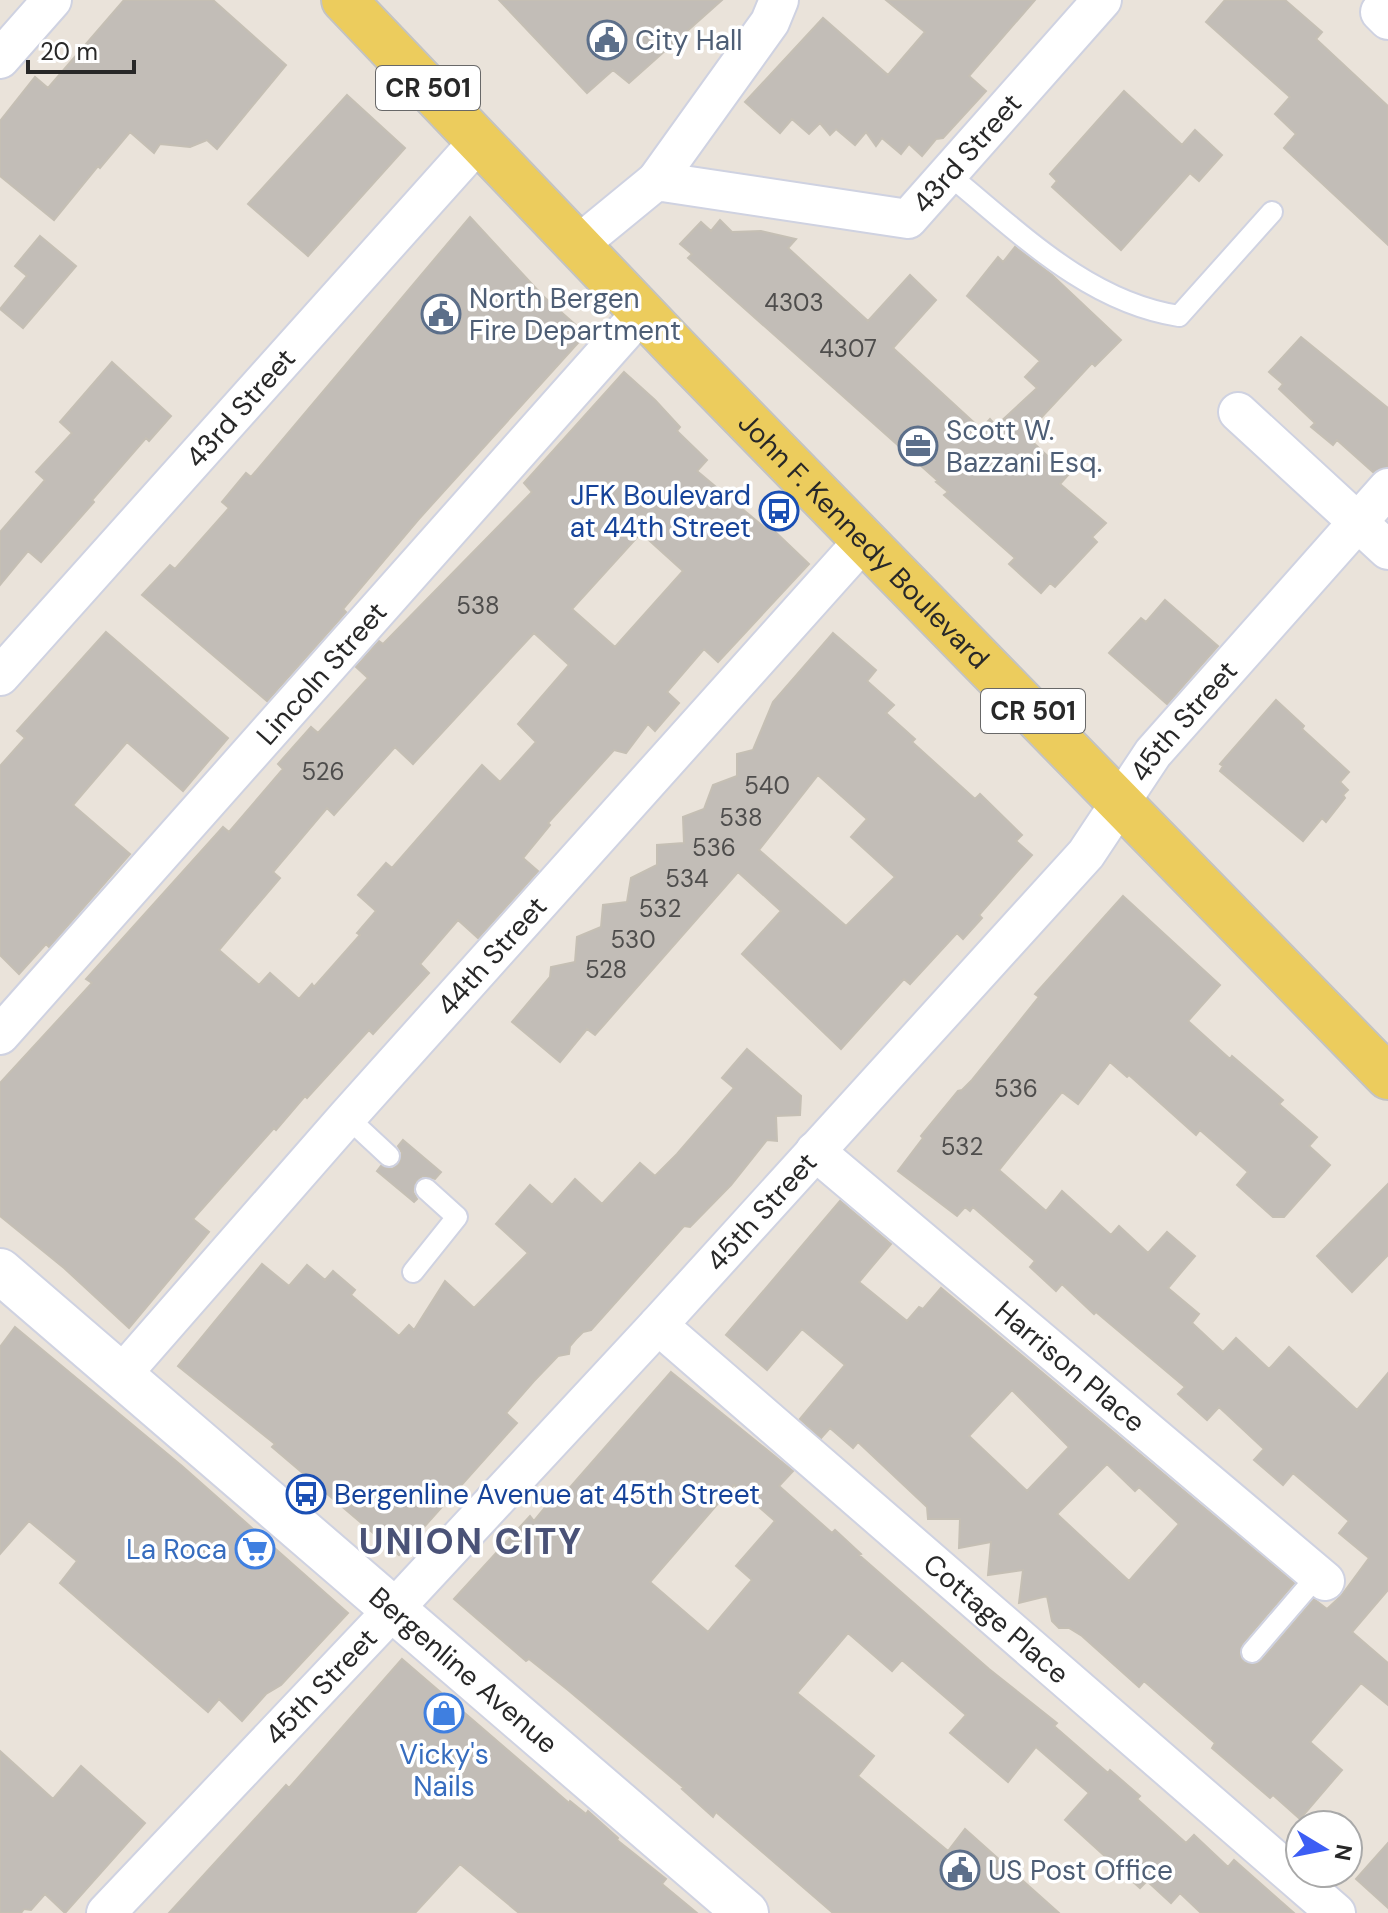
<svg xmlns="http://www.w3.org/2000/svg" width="1388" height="1913" font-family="'DM Sans',sans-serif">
  <rect width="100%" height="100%" fill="#eae3da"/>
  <path fill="#c2bdb7" stroke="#c5bfb4" stroke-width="2" fill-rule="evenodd" d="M124,0H213L286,65L217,149L207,140L190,147L160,144L154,153L130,132L100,168L98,166L54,220L0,176V121L35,77L48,88Z
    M499,0H722L629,83L613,70L587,93Z
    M886,0H1035L969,76L986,91L943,138L936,139L922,156L909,144L901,154L882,138L876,146L866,132L855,145L836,129L830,135L820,123L809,134L792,119L780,133L745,102L823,18L888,75L925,32Z
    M1225,0H1285L1322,32L1316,39L1388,106V245L1284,148L1296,134L1275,114L1290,97L1206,22Z
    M1124,91L1182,145L1195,130L1222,155L1199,181L1190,173L1121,250L1052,187L1057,181L1050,174Z
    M347,95L405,148L308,256L248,204Z
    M470,217L543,296L586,334L418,520L343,609L346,612L267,701L142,595L170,565L175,569L229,508L222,502L246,473L251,477Z
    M720,220L732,232L761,231L796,239L788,248L868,321L910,275L936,300L893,348L981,429L990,419L996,426L1037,388L1025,377L1040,361L967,296L998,257L1003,262L1015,247L1052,275L1121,340L1095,366L1092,363L1025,435L1068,475L1060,484L1106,523L1092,537L1097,542L1055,587L1050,583L1041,593L1009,564L1015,558L944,495L948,492L936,482L938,481L688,258L692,254L680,244L701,222L711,231Z
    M40,236L76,266L23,328L0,309L27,276L15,266Z
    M1301,337L1388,408V467L1373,472L1337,440L1333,445L1311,427L1315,423L1279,389L1283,384L1269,372Z
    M112,362L171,416L149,441L146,438L92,500L94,502L41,562L28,551L0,585V532L45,480L36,472L72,433L60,422Z
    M624,372L655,400L680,427L677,431L707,460L697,471L765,528L768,525L809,564L718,662L704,649L667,692L679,703L655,731L648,724L626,753L614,750L548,823L550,825L523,858L538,871L478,938L458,920L420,964L429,973L373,1034L369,1030L307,1098L305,1096L276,1130L274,1128L193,1219L209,1232L129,1328L64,1268L0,1216V1083L92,983L86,979L223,827L229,832L283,769L278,764L311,727L318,733L368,678L356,667L379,641L383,644L532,492L524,483ZM641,533L683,571L615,647L572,609ZM534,633L569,665L518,724L536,742L500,782L482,765L392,868L386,863L358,895L376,911L357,933L360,935L314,987L312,984L299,999L270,973L259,985L219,950L280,878L273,872L327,808L334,815L395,747L413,764Z
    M1165,600L1218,646L1167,704L1109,653L1141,618L1146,622Z
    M106,632L228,738L183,791L127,742L73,805L130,854L49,947L46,944L19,974L0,955V766L25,738L17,731Z
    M833,633L876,670L867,681L894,705L886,713L915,739L912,742L975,799L980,794L1022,835L1016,841L1032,855L979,915L982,918L963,939L957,933L910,984L904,979L841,1049L742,954L781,911L738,872L602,1027L595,1035L587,1029L560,1062L512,1022L550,977L551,967L575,962L577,937L601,927L603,905L627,902L631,878L657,865V845L684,843L683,817L704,809L713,785L737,776V754L753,750L773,702ZM818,775L867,819L851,837L895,877L846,926L759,850Z
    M1276,700L1304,726L1302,729L1349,772L1340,782L1348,790L1343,795L1345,798L1326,822L1322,818L1303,841L1220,771L1223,766L1220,764Z
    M1123,896L1220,985L1188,1021L1230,1059L1232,1056L1283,1100L1279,1104L1317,1137L1309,1146L1330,1165L1284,1217H1273L1237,1185L1248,1172L1200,1130L1196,1135L1129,1075L1127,1077L1110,1062L1078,1104L1062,1092L999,1170L1046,1211L1062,1191L1111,1235L1119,1226L1148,1253L1167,1232L1195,1256L1168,1288L1199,1314L1192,1323L1223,1352L1236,1338L1269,1369L1289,1347L1357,1410L1388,1373V1590L1352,1632L1388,1663V1705L1361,1683L1310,1742L1342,1770L1300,1819L1273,1795L1270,1798L1212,1748L1215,1743L1144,1681L1139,1687L1082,1636L1069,1628H1059L1052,1621L1047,1596L1019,1603L1023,1570L988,1575L991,1542L959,1548L960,1519H928L927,1507L858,1442L853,1448L830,1428L821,1438L800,1419L845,1365L802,1329L767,1370L726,1335L840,1201L891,1244L859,1282L907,1321L919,1307L923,1309L941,1288L1294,1583L1242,1644L1240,1656L1244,1662L1256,1664L1262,1660L1314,1599L1327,1609L1341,1596L1369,1558L1339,1533L1349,1521L1293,1473L1283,1485L1254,1460L1264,1449L1219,1407L1207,1420L1178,1394L1185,1387L1096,1312L1094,1314L1062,1284L1056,1291L1030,1267L1035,1261L973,1207L970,1211L965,1207L957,1216L898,1171L923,1138L921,1136L958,1091L962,1090L972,1080L1039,997L1035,994ZM1012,1390L1069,1447L1027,1491L969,1436ZM1107,1464L1135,1491L1139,1487L1179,1524L1129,1581L1057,1514Z
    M747,1049L801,1096L800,1115L776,1116L777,1141L767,1140L731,1185L690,1227L684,1226L591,1330L583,1332L576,1339L570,1346L569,1354L558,1356L534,1381L506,1413L517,1423L399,1555L272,1447L275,1444L178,1366L262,1264L289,1286L307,1265L325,1280L333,1271L355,1290L351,1295L399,1336L409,1325L414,1330L445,1281L474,1308L528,1253L496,1224L530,1185L552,1205L575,1179L602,1204L640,1163L655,1176L677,1154L734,1088L722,1078Z
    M403,1140L441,1172L435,1179L423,1176L416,1181L413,1192L417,1199L414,1202L377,1171L381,1166L392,1169L399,1164L402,1153L398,1146Z
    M1388,1184V1255L1352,1292L1317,1256Z
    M15,1327L182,1466L348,1613L281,1685L266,1694L242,1721L219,1699L208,1712L60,1583L77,1561L29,1521L0,1554V1347Z
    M671,1372L793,1471L779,1486L832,1533L835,1530L861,1554L859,1555L989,1669L1057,1723L1054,1726L1108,1773L1110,1770L1140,1796L1137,1799L1186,1843L1194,1835L1228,1867L1234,1860L1294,1913H1201L1180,1893L1171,1903L1147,1881L1140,1888L1065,1820L1089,1793L1036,1747L1008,1782L950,1733L966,1715L902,1660L892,1671L848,1633L797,1693L874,1756L858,1776L948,1851L965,1829L1059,1913H833L716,1812L713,1817L682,1789L684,1788L568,1690L529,1659L526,1661L454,1599L530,1516L534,1521L561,1488L566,1492ZM734,1485L775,1521L736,1566L752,1580L708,1632L650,1582Z
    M402,1659L569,1803L570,1801L586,1814L588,1811L618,1838L617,1840L666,1879L662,1884L697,1913H519L460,1864L415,1913H169L286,1785L289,1788Z
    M0,1751L53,1799L81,1766L145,1823L65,1913L45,1894L31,1910L24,1909L21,1913H0Z
    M1388,1843V1908L1356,1879Z"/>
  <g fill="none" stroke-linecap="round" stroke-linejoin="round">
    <g stroke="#cfd2e1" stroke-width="24">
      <path id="service" d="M948,174C1018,231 1087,302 1179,316L1272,212
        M347,1117L389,1156
        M413,1272L457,1217L426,1189
        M1252,1652L1318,1575"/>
    </g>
    <g stroke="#cfd2e1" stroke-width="42">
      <g id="minor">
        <path d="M1380,12L1388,20"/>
        <path d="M0,59L52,0"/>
        <path d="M656,181L770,22L779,0"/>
        <path id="s1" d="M578,245L656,181L908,219L1102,0"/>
        <path d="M1238,412L1388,550"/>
        <path id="s2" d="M0,676L479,141"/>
        <path id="s3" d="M0,1035L642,312"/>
        <path id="s4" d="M815,1151L1325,1581"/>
        <path id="s5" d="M658,1325L1336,1913"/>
        <path id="s6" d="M122,1374L347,1117L865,539"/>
        <path id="s7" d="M106,1913L393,1610L658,1325L1086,854L1153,753L1388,488"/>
      </g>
    </g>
    <g stroke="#cfd2e1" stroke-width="48">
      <g id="tertiary">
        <path id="s8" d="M0,1271L746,1913"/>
      </g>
    </g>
    <g stroke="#c3c3c3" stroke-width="48">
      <g id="primary">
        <path id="s9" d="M344,0L677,349L1388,1077"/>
      </g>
    </g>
    <use href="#service" stroke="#fff" stroke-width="20"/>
    <use href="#minor" stroke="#fff" stroke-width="38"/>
    <use href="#tertiary" stroke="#fff" stroke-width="44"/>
    <use href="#primary" stroke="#eccc5d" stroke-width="44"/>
  </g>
  <defs>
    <g id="civic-ring" transform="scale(2)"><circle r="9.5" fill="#fff" stroke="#5c6f8a" stroke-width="1.5"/><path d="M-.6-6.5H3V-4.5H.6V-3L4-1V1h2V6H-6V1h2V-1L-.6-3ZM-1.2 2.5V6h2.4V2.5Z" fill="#5c6f8a"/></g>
    <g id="office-ring" transform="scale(2)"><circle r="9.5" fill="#fff" stroke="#5c6f8a" stroke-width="1.5"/><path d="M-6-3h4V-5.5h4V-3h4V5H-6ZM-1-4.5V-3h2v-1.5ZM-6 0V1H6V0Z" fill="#5c6f8a"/></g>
    <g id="bus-ring" transform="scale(2)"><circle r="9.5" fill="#fff" stroke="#1a4fb4" stroke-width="1.5"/><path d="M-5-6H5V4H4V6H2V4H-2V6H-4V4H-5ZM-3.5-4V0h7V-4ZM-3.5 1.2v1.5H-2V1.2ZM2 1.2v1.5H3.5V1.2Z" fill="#1a4fb4"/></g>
    <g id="supermarket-ring" transform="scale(2)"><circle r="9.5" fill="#fff" stroke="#3f7fe0" stroke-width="1.5"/><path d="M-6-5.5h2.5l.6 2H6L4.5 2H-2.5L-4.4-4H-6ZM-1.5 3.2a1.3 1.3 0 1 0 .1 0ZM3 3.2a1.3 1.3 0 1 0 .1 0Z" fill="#3f7fe0"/></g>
    <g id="shop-ring" transform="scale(2)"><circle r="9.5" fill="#fff" stroke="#3f7fe0" stroke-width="1.5"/><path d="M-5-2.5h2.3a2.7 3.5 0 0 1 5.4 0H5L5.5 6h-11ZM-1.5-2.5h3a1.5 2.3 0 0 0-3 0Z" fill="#3f7fe0"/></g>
  </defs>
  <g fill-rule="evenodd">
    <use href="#civic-ring" x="607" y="40"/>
    <use href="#civic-ring" x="441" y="314"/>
    <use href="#office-ring" x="918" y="446"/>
    <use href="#bus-ring" x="779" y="511"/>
    <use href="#bus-ring" x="306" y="1494"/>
    <use href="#supermarket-ring" x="255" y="1549"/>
    <use href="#shop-ring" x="444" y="1713"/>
    <use href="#civic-ring" x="960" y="1870"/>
  </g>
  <g text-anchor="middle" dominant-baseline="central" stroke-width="7" stroke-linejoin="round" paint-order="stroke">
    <g font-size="24" fill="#4e4d4c">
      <text x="794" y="302">4303</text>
      <text x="848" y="348">4307</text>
      <text x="478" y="605">538</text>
      <text x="323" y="771">526</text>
      <text x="767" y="785">540</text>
      <text x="741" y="817">538</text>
      <text x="714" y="847">536</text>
      <text x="687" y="878">534</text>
      <text x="660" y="908">532</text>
      <text x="633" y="939">530</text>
      <text x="606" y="969">528</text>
      <text x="1016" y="1088">536</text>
      <text x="962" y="1146">532</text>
    </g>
    <g fill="#fff" stroke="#686868" stroke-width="2">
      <rect x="376" y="66" width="104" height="44" rx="6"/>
      <rect x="981" y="689" width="104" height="44" rx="6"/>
    </g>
    <g font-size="26" font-weight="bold" fill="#282828">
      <text x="428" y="88">CR 501</text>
      <text x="1033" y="711">CR 501</text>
    </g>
    <g font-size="28" fill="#4e5e75" stroke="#fff" text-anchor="start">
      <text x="635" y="40">City Hall</text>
      <text x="469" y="298">North Bergen<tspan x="469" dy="32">Fire Department</tspan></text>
      <text x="946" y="430">Scott W.<tspan x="946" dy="32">Bazzani Esq.</tspan></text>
      <text x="988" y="1870">US Post Office</text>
    </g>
    <g font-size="28" fill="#282828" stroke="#fff">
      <text stroke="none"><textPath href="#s1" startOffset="444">43rd Street</textPath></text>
      <text stroke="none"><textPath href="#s2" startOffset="360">43rd Street</textPath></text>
      <text stroke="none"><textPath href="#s9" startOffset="750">John F. Kennedy Boulevard</textPath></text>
      <text stroke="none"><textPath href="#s3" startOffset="484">Lincoln Street</textPath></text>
      <text stroke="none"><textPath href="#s7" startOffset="1608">45th Street</textPath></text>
      <text stroke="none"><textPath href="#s6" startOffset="558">44th Street</textPath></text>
      <text stroke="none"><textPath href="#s7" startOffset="960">45th Street</textPath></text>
      <text stroke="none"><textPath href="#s4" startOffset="334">Harrison Place</textPath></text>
      <text stroke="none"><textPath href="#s5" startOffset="448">Cottage Place</textPath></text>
      <text stroke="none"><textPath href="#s8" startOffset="612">Bergenline Avenue</textPath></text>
      <text stroke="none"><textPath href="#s7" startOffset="312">45th Street</textPath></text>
    </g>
    <g font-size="28" fill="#164399" stroke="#fff" text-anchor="end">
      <text x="751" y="495">JFK Boulevard<tspan x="751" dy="32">at 44th Street</tspan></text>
      <text x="334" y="1494" text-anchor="start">Bergenline Avenue at 45th Street</text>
    </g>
    <g font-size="28" fill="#366cbe" stroke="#fff" text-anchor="end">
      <text x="227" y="1549">La Roca</text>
      <text x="444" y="1754" text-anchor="middle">Vicky's<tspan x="444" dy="32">Nails</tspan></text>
    </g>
    <g font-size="36" font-weight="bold" letter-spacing="2" fill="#4a5277" stroke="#fff">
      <text x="471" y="1541">UNION CITY</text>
    </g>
  </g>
  <g transform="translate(1324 1849) rotate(100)"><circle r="38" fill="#ffffff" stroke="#a9a9a9" stroke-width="2"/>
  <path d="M0-6L14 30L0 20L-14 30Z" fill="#3d5ef4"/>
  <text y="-12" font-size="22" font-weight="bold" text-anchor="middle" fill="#282828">N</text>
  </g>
  <path d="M28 60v12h106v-12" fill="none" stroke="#282828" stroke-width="4"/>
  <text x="40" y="60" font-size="24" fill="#282828" stroke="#ffffff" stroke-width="6" paint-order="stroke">20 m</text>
</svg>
